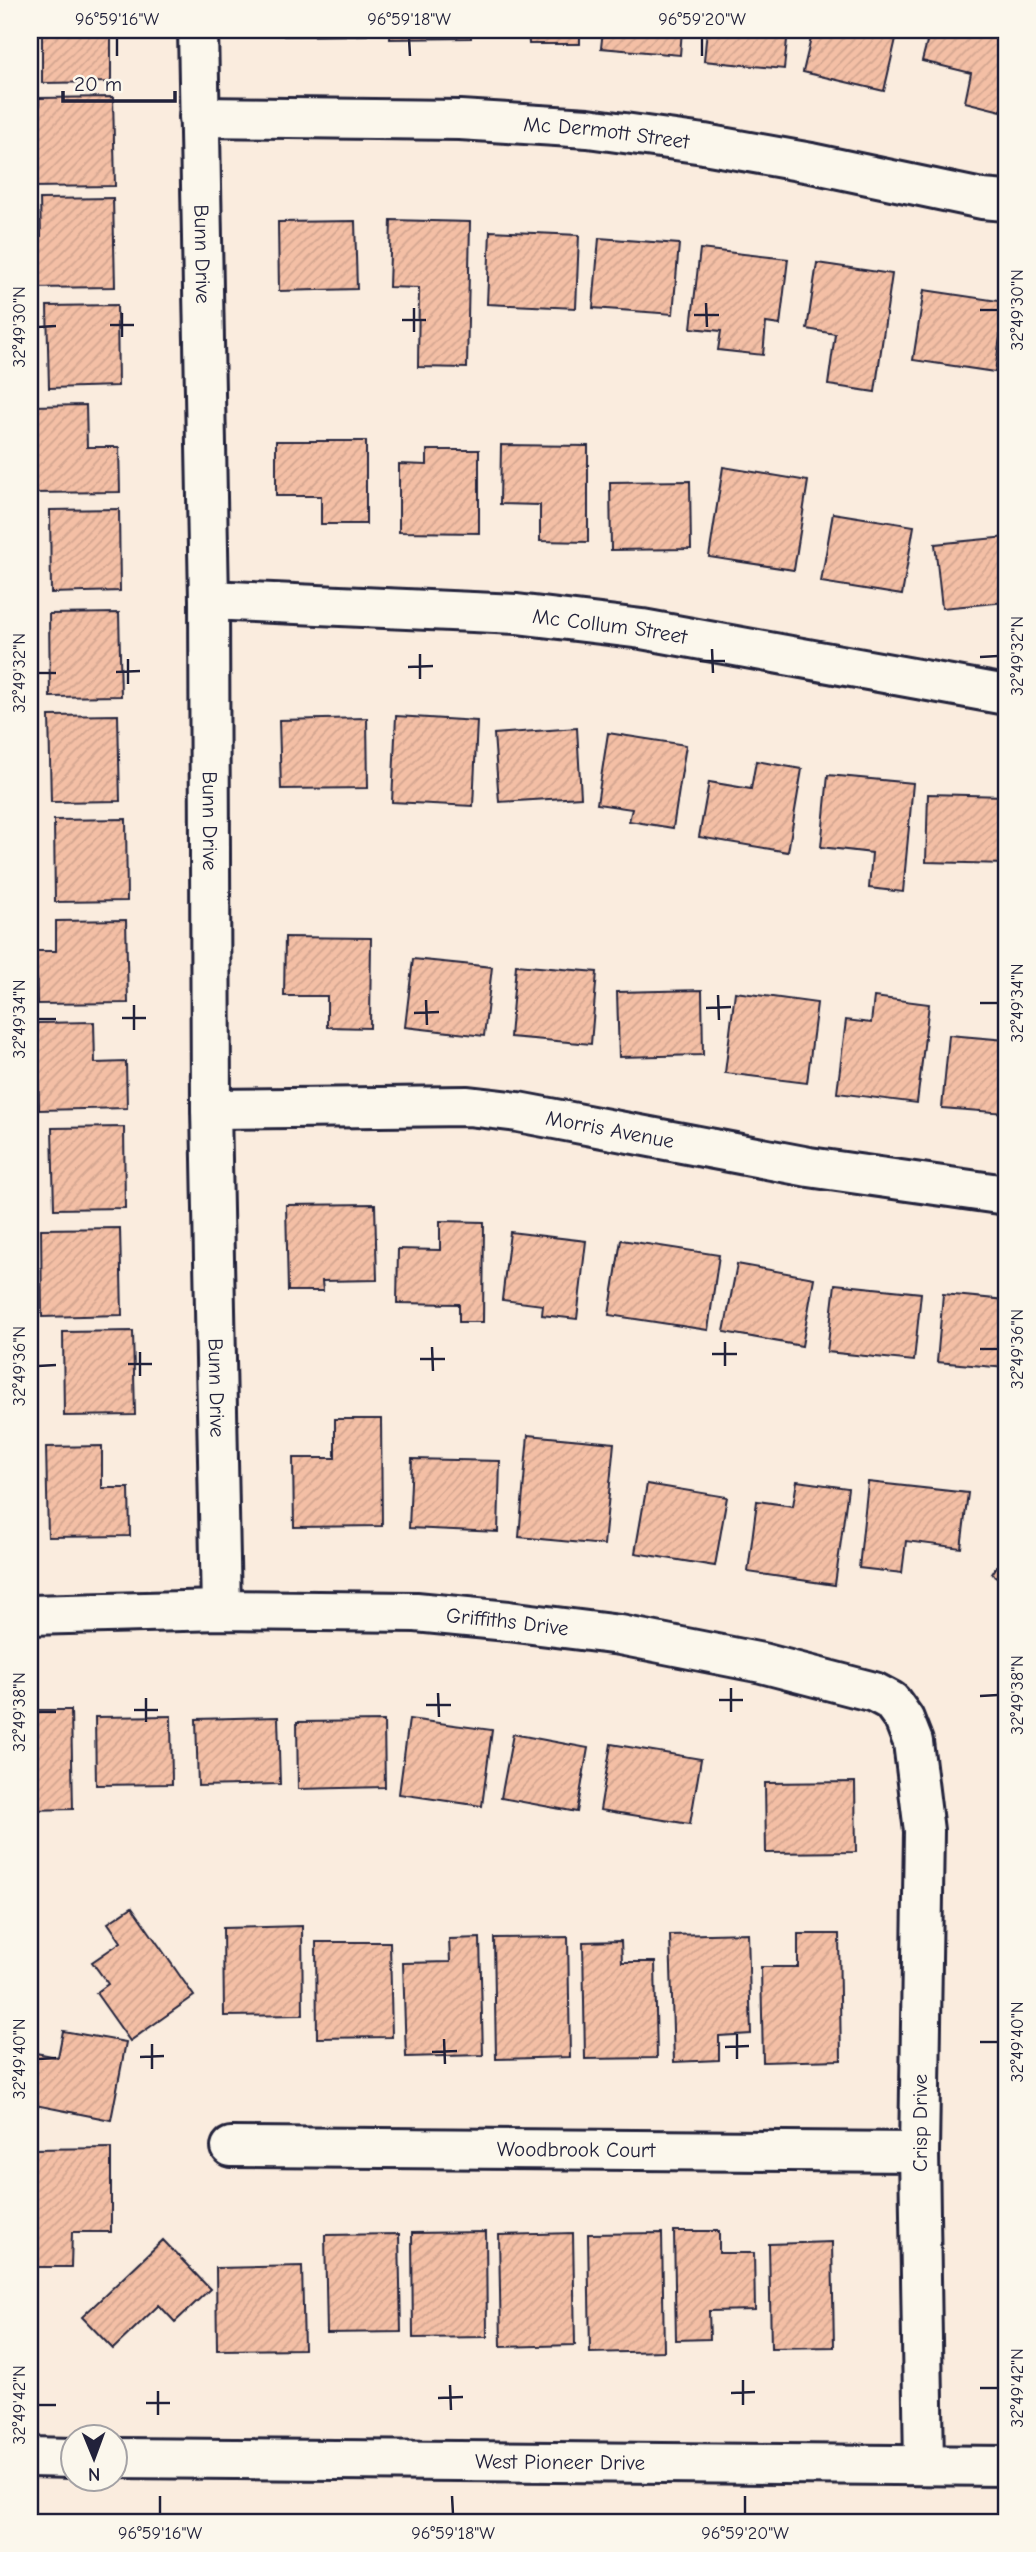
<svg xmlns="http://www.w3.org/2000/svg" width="1036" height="2552" font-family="'Comic Neue',sans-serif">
  <defs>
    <pattern id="cemetery-stones" width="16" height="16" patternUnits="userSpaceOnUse" patternTransform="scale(1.75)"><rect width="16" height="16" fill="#a8dc9e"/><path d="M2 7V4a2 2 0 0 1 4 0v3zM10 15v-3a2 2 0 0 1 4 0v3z" fill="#90bc89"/></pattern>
    <pattern id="building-hatch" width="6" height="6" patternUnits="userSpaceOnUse" patternTransform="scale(1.75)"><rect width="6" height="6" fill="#f4bfa5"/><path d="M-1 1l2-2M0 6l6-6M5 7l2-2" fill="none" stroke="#d1a48f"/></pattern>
  </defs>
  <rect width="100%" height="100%" fill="#faecde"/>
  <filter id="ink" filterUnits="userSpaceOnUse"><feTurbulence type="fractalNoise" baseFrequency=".0143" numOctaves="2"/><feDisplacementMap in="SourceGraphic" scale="14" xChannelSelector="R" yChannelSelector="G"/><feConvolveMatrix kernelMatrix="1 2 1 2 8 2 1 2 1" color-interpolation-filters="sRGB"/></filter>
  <g filter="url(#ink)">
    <path fill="url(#cemetery-stones)" stroke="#657f6c" stroke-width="2" d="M1006,2517V2522H356Z"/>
    <path fill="url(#building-hatch)" stroke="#22223b" stroke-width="2" d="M42,30H111V82L42,83Z
      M284,30H367V35L284,36Z
      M390,30H471V38L390,39Z
      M528,30H580V44H529Z
      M603,30H682L680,55L601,48Z
      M707,30H788L784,69L704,61Z
      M813,30H898L884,91L803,72Z
      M930,30H1006V89L1001,111L965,102L971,73L922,61Z
      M113,97L115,186L30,187V138H39V98Z
      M113,198L115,287L30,288V236H41L40,199Z
      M391,220L470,222L467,368L418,367L419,288L389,287Z
      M355,221L357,289L279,291L278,222Z
      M490,231L579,235L576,308L487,304Z
      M599,238L679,244L673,314L593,308Z
      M700,249L788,259L780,325L766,323L763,355L718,350L721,331L691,328Z
      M817,263L892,274L875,392L828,385L835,334L807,329Z
      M924,290L1005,302L995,372L913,360Z
      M117,305L118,386L49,388L47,306Z
      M86,405L87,447H119L120,492L30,493V406Z
      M276,441H366V524H321V496H276Z
      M501,445L588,446V542L540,541V505L500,504Z
      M427,450H479V533L399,532V464L427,465Z
      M723,467L808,481L794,570L709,557Z
      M690,481L691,549L611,550L610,482Z
      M119,509L120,591L51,593L50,510Z
      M833,513L914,526L902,595L821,582Z
      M1006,537V602L942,608L935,544Z
      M119,613L121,696L50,697L49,614Z
      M118,715L120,801L51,802L49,716Z
      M396,716L477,721L473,806L392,802Z
      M367,718L368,788L281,789L279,720Z
      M577,728L581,797L499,802L494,734Z
      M608,733L686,745L673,828L629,821L632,809L597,804Z
      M756,761L802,769L788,852L699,837L709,782L751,789Z
      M828,775L913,783L903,892L869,888L872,853L821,847Z
      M928,794L1006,796V864L926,862Z
      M126,819L127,901L55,902L54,820Z
      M126,920L128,1003L37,1004L36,951H56V921Z
      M285,937L371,938L370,1028L327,1027V996H284Z
      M413,959L492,967L484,1036L405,1027Z
      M516,965L597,972L591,1044L510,1037Z
      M702,990L703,1055L619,1057L617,992Z
      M735,992L817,1003L807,1083L725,1073Z
      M874,997L929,1004L917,1103L837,1093L846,1020L871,1023Z
      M94,1022L95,1063L126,1062L127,1108L39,1110L37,1023Z
      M949,1035L1006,1040V1113L942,1108Z
      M124,1127L125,1208L54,1209L52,1128Z
      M375,1204L377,1280L322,1281L323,1291H288L286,1205Z
      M440,1221L484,1222L483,1322H459V1304L397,1303L398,1249L440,1250Z
      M120,1228L122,1315L42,1317L41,1229Z
      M510,1232L586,1241L577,1319L542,1315L543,1305L502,1300Z
      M621,1240L719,1255L708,1330L609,1315Z
      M737,1264L814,1278L802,1346L724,1332Z
      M835,1284L921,1293L914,1361L827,1352Z
      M943,1294L1006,1300V1368L937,1362Z
      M133,1331L135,1415L64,1416L63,1332Z
      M335,1419H381L382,1526L294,1527L293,1458H335Z
      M528,1435L614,1443L604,1545L519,1537Z
      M102,1446V1488H129L130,1536L48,1537L46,1447Z
      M412,1459L500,1461L498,1532L409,1528Z
      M797,1481L848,1488L835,1585L748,1572L757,1501L793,1506Z
      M868,1482L968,1493L961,1548L906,1541L902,1573L859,1568Z
      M647,1484L727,1497L715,1566L635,1553Z
      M1006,1552V1583L992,1574Z
      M30,1697H35V1710H71L73,1809L30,1810Z
      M171,1716L172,1784L96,1785L95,1717Z
      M278,1717L280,1784L198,1786L196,1719Z
      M409,1719L492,1730L482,1806L399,1794Z
      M384,1721L385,1787L298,1789L297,1722Z
      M513,1734L588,1748L577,1812L501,1798Z
      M611,1744L701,1759L690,1824L600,1810Z
      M855,1782L856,1852L766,1853L765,1783Z
      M132,1907L194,1996L130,2041L96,1993L108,1984L92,1962L121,1942L108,1923Z
      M302,1926L303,2015L224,2016L223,1928Z
      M748,1933L751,2034L719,2036V2060L674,2062L670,1935Z
      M798,1934H839L841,2060L763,2062L761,1967H798Z
      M568,1937L570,2057L496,2059L494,1938Z
      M480,1938L483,2055L406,2057L403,1963L450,1962L449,1939Z
      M621,1941L622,1962H655L657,2058L585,2059L583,1942Z
      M316,1942H390L392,2037L317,2038Z
      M63,2031L126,2042L111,2120L30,2104V2052L58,2057Z
      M111,2148V2232H72L71,2267H32V2149Z
      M674,2231H719V2253H754L755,2310L709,2311L710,2339L676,2340Z
      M486,2232L487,2337L413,2338L412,2233Z
      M573,2233L575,2345L501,2347L499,2235Z
      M662,2233L664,2351L590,2353L588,2234Z
      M399,2234L401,2332L327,2333L325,2235Z
      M163,2240L210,2289L175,2322L159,2305L113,2349L82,2317Z
      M832,2242L834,2347L771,2348L769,2244Z
      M302,2266L304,2349L217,2350L216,2268Z"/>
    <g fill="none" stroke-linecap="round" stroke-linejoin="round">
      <g stroke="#22223b" stroke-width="44">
        <g id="minor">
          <path id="s1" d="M198,30L209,600L211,1109L221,1610"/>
          <path id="s2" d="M199,117L460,120L588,128L704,144L811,163L982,199L1006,201"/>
          <path id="s3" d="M209,600L517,614L642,629L1006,695"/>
          <path id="s4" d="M211,1109L468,1106L518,1112L809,1167L1006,1195"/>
          <path id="s5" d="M30,1615L221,1610L416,1612L508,1621L620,1635L762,1663L874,1692L891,1701L904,1719L913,1742L924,1831L919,2152L924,2465"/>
          <path id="s6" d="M231,2147L919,2152"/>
        </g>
      </g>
      <g stroke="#22223b" stroke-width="44">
        <g id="major">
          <path d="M30,2457L74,2458"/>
          <path id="s7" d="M116,2458L1006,2466"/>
        </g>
      </g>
      <use href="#minor" stroke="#fbf7ec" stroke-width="38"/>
      <use href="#major" stroke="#fbf7ec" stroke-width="38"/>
    </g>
  </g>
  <path fill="none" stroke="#22223b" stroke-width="2.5" d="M117,38V56M409,38L410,56M702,38V56M706,303L707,327M414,308V332M980,310H998M122,313V337M694,315H719M402,320H426M110,325H134M38,327L56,326M712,649L713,673M420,654V679M980,657L998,656M128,659V684M700,661H725M408,667L433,666M116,672L140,671M38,673H56M718,995L719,1020M426,1000L427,1025M980,1003H998M134,1005V1030M706,1008L731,1007M414,1013L439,1012M122,1018H146M38,1019H56M725,1342V1366M432,1347L433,1371M980,1349H998M140,1352V1376M712,1354H737M420,1359H445M128,1364H152M38,1366L56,1365M731,1688V1712M438,1693L439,1717M980,1696L998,1695M146,1698V1722M719,1700H743M426,1705H451M134,1710H158M38,1712H56M737,2034V2059M444,2039L445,2064M980,2042H998M152,2044V2069M725,2047L749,2046M432,2052L457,2051M140,2057L164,2056M38,2059L56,2058M743,2380V2405M450,2385L451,2410M980,2388H998M158,2391V2415M731,2393L755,2392M438,2398L463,2397M146,2403H170M38,2405H56M160,2496V2514M452,2496L453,2514M745,2496V2514"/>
  <g text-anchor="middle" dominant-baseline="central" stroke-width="5" stroke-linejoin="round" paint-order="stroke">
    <g font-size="21" fill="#22223b" stroke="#fbf7ec">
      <text stroke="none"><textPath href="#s2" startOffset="408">Mc Dermott Street</textPath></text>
      <text stroke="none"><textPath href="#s1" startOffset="224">Bunn Drive</textPath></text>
      <text stroke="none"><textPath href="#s3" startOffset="402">Mc Collum Street</textPath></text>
      <text stroke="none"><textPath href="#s1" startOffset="791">Bunn Drive</textPath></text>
      <text stroke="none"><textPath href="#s4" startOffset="401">Morris Avenue</textPath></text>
      <text stroke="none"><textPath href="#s1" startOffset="1358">Bunn Drive</textPath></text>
      <text stroke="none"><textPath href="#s5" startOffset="478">Griffiths Drive</textPath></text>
      <text transform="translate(920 2123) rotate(-90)">Crisp Drive</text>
      <text stroke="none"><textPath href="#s6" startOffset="345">Woodbrook Court</textPath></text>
      <text stroke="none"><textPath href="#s7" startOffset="444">West Pioneer Drive</textPath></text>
    </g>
  </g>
  <rect width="1036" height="2552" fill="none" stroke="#fbf7ec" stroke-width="77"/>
  <g transform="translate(94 2458) rotate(179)"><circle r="33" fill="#fbf7ec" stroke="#a4a2a5" stroke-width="2"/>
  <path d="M0-5L12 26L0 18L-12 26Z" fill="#22223b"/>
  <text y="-10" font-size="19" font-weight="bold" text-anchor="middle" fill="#22223b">N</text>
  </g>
  <path d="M63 91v10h112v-10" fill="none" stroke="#22223b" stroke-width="3.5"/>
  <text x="74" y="91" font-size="21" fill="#22223b" stroke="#fbf7ec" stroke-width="5" paint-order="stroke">20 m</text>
  <rect x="38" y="38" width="960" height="2476" fill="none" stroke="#22223b" stroke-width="2.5"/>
  <g font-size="18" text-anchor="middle" fill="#22223b">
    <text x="117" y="25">96°59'16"W</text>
    <text x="409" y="25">96°59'18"W</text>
    <text x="702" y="25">96°59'20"W</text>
    <text transform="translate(1017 310) rotate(-90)" y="6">32°49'30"N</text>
    <text transform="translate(19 327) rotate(-90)" y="6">32°49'30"N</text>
    <text transform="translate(1017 656) rotate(-90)" y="6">32°49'32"N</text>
    <text transform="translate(19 673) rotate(-90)" y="6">32°49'32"N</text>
    <text transform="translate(1017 1003) rotate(-90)" y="6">32°49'34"N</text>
    <text transform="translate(19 1019) rotate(-90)" y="6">32°49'34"N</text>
    <text transform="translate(1017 1349) rotate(-90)" y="6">32°49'36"N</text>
    <text transform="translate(19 1366) rotate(-90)" y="6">32°49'36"N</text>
    <text transform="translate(1017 1695) rotate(-90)" y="6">32°49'38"N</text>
    <text transform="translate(19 1712) rotate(-90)" y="6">32°49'38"N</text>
    <text transform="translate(1017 2042) rotate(-90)" y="6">32°49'40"N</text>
    <text transform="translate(19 2059) rotate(-90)" y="6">32°49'40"N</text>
    <text transform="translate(1017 2388) rotate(-90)" y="6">32°49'42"N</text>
    <text transform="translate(19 2405) rotate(-90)" y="6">32°49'42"N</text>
    <text x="160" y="2539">96°59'16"W</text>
    <text x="453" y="2539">96°59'18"W</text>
    <text x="745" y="2539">96°59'20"W</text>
  </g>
</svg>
